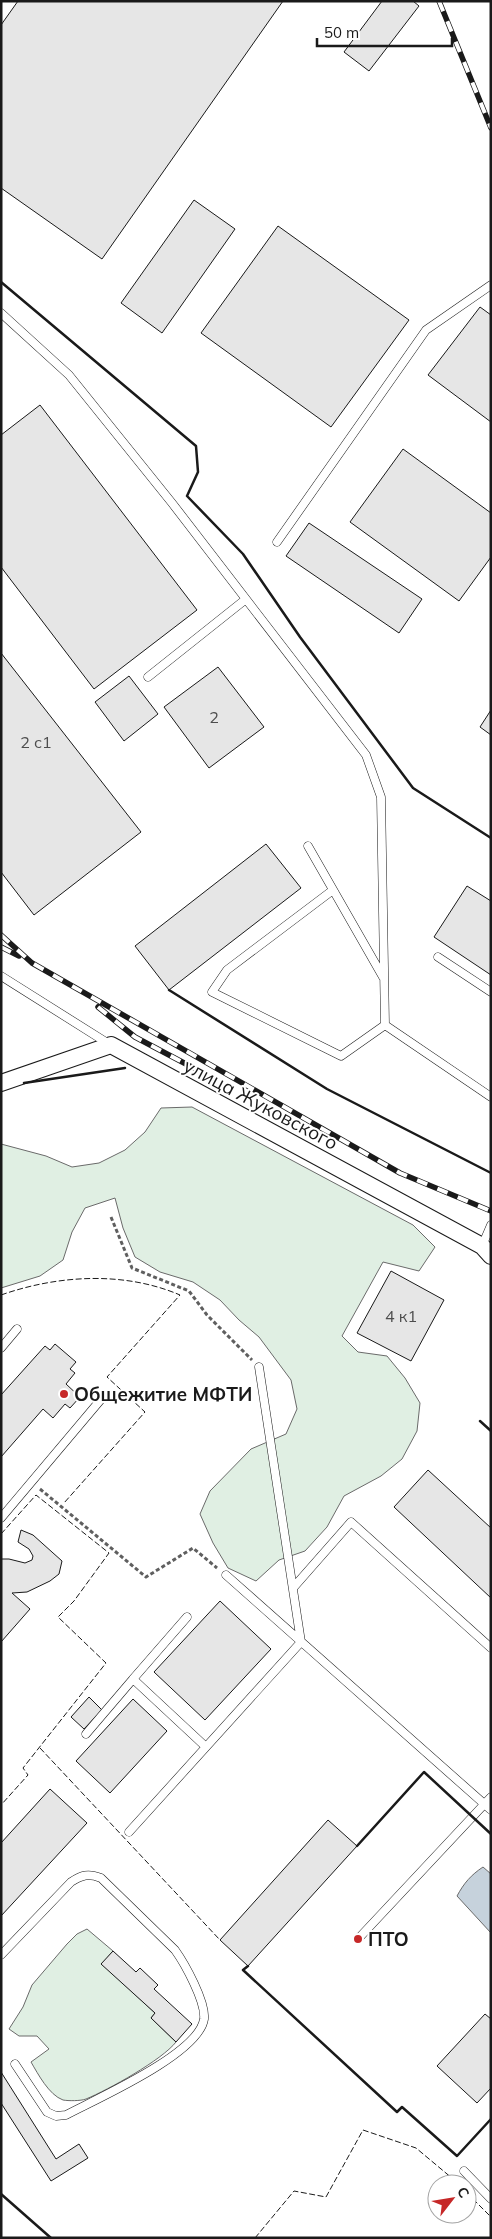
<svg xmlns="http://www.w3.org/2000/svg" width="492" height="2239" font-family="Mulish,sans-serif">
  <rect width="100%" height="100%" fill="#fff"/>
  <path fill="#e0efe3" stroke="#6a6a6a" d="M192,1107L413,1225L435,1247L419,1271L383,1262L342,1336L358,1352L387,1356L405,1378L420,1403L417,1431L402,1459L381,1476L344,1496L327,1527L305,1551L279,1560L256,1581L228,1568L213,1543L200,1514L210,1491L251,1449L286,1434L297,1409L291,1380L259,1337L239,1320L220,1300L193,1282L160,1272L135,1257L123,1228L115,1198L85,1208L72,1232L63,1260L40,1276L1,1288V1144L46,1156L72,1167L99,1163L125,1150L145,1132L161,1108Z
    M87,1929L113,1951L102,1964L155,2013L151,2018L176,2042C162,2060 108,2090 86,2099C81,2101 68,2101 63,2100C49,2095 38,2074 31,2062L49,2049L37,2036H19L9,2029L23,2007L32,1985L67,1944L77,1934Z"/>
  <path fill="#c6d2dc" stroke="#6a6a6a" d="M483,1867L491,1874V1933L457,1896C464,1883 471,1875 483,1867Z"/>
  <path fill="#e6e6e6" stroke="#1a1a1a" d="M18,1H283L102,259L1,188V25Z
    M382,1H413L419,6L369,71L344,52Z
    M194,200L235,229L162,333L121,303Z
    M278,226L409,320L331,427L201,333Z
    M480,307L491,315V422L428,375Z
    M40,405L197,610L94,689L1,567V435Z
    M403,449L491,513V557L459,601L350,522Z
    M309,523L422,599L399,633L286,556Z
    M1,653L141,832L34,915L1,872Z
    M218,667L264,727L209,768L164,707Z
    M129,676L158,714L124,741L95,702Z
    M491,710V735L480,727Z
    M266,844L301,888L169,990L135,946Z
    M467,886L491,901V975L434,937Z
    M391,1271L444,1300L411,1361L357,1333Z
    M55,1344L76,1362L70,1369L75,1373L66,1384L80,1397L70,1408L65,1404L53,1418L43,1409L1,1457V1395L45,1346L50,1350Z
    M428,1470L491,1528V1598L394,1507Z
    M21,1530L33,1535L62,1561L59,1574L50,1581L27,1592L12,1593L30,1609L1,1642V1559H9L25,1563L32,1560L33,1556L29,1549L18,1542Z
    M220,1601L271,1649L205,1720L154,1672Z
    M89,1697L102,1710L84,1729L71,1717Z
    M133,1699L167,1731L110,1793L76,1761Z
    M50,1789L87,1823L1,1916V1843Z
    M328,1820L357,1846L248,1966L220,1940Z
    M113,1951L136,1972L140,1968L158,1985L154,1989L192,2024L176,2042L151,2018L155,2013L101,1964Z
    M485,2014L491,2019V2088L477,2103L437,2066Z
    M1,2072L56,2159L79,2144L88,2158L51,2181L1,2103Z"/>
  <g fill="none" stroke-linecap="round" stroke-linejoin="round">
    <g stroke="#1a1a1a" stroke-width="9">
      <path id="service" d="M1,313L69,375L172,503L366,755L381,797L385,1025L491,1097
        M277,542L426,330L491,285
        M148,677L246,599
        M308,846L383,977
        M333,890L227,970L212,992L341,1056L385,1025
        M438,957L491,992
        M1,976L109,1044
        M482,1246L491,1225
        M1,1348L17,1329
        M1,1518L103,1397
        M226,1575L491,1810
        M293,1588L351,1522L491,1648
        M187,1617L133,1679L206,1747
        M86,1734L133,1679
        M129,1832L301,1642L259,1367
        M358,1939L491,1797
        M1,1955L71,1882C82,1875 88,1873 101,1878L175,1950C185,1964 206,2002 204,2019C199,2054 96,2099 66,2115L56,2116L47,2112L15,2064
        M464,2171L491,2199"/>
    </g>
    <g stroke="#1a1a1a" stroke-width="18">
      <path id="minor" d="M1,1083L111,1045L482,1246L491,1256"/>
    </g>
    <path stroke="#5f5f5f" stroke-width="3" stroke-dasharray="4 2.5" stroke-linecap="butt" d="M111,1217L132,1268L189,1291L207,1315L252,1360
      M40,1489L146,1577L193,1548L217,1568"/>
    <use href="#service" stroke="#fff" stroke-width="8"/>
    <use href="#minor" stroke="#fff" stroke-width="16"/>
    <g stroke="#1a1a1a" stroke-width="5.5">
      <path id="rail" d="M439,1L491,128
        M1,935L32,963L400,1173L491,1211
        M1,947L19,956
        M98,1007L135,1037L203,1073"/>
    </g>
    <use href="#rail" stroke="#fff" stroke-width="4" stroke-dasharray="11" stroke-linecap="butt"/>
    <path stroke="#1a1a1a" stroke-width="1" stroke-dasharray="6 2.5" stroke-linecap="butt" d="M1,1295C58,1275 124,1271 180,1295L107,1377L145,1412L64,1503
      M1,1534L36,1495L109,1553L74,1601L58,1617L106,1663L23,1768L28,1775L1,1805
      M40,1748L220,1940
      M467,2193L491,2217
      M255,2238L294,2191L326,2197L363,2130L416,2148L459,2184"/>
    <path stroke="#1a1a1a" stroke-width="2.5" d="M1,282L196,446L198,472L187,496L243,554L300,637L413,788L491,838
      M169,990L327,1089L491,1173
      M24,1083L125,1068
      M480,1421L491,1431
      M357,1846L424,1772L491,1834
      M248,1966L243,1970L397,2112L402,2107L457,2156L491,2119
      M1,2194L51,2238"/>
  </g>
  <g fill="#c62828" stroke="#fff" stroke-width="2">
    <circle cx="64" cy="1394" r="5"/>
    <circle cx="358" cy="1939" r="5"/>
  </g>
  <g text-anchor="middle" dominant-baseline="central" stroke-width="4" stroke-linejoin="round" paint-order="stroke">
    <g font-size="16" fill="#4d4d4d">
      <text x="214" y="717">2</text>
      <text x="36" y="742">2 с1</text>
      <text x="401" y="1316">4 к1</text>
    </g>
    <g font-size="19" fill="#1a1a1a" stroke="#fff">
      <text transform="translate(261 1104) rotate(28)">улица Жуковского</text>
    </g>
    <g font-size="19" font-weight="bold" fill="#1a1a1a" stroke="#fff" text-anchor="start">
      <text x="74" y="1394">Общежитие МФТИ</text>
      <text x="368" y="1939">ПТО</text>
    </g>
  </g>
  <rect width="492" height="2239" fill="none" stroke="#1a1a1a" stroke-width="5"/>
  <g transform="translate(452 2199) rotate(59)"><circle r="24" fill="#ffffff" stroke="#a3a3a3"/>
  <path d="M0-4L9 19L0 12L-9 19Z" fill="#c62828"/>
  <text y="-8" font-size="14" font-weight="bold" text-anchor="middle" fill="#1a1a1a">С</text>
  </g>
  <path d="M317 38v8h135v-8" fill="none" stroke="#1a1a1a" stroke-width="2.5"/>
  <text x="324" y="38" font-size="15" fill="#1a1a1a" stroke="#ffffff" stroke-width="4" paint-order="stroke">50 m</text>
</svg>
